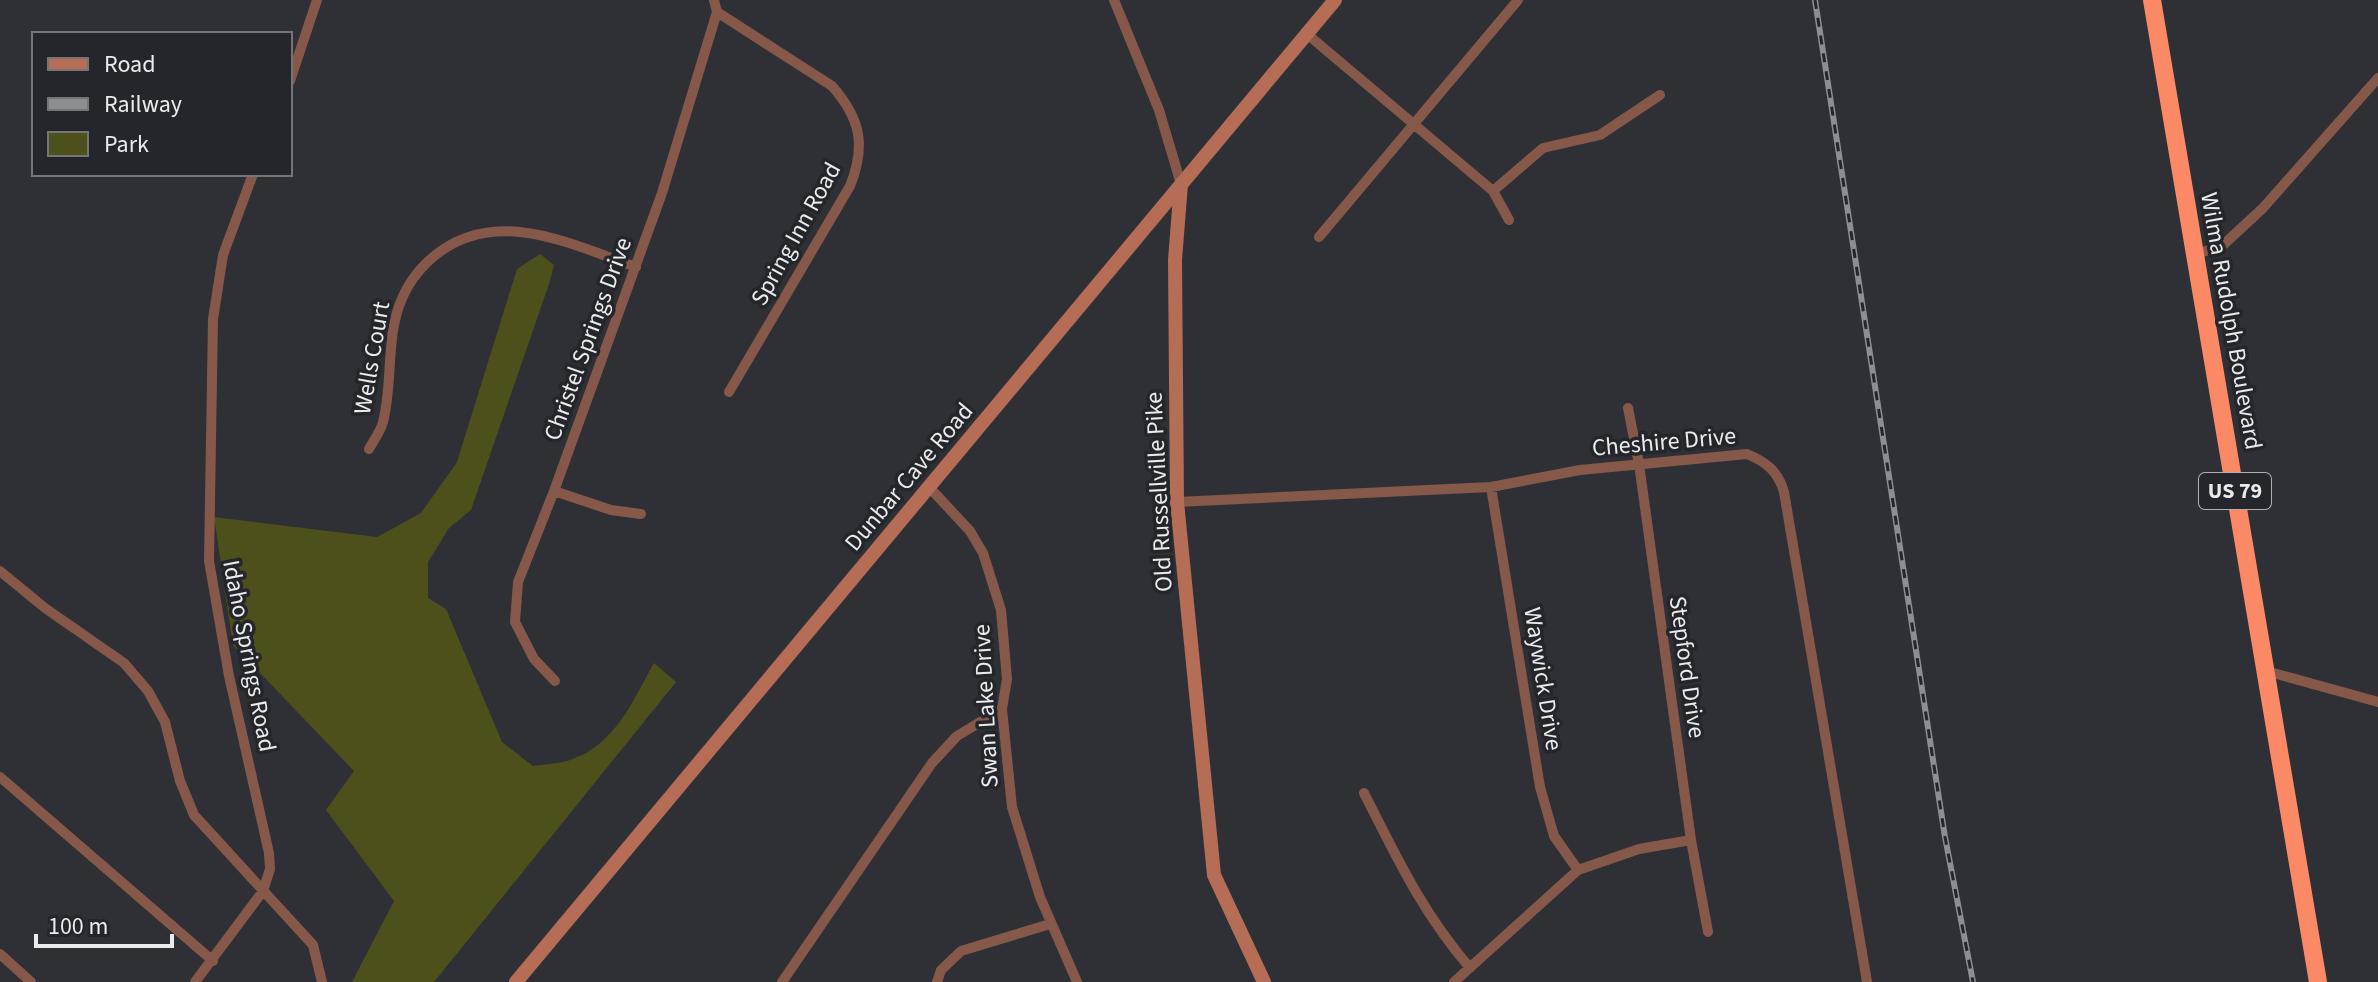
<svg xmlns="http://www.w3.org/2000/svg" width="2378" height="982" font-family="'Source Sans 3',sans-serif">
  <rect width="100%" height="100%" fill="#2f3035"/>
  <path fill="#4d501a" d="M540,254L554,265L549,284L471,510L449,528L428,562V598L446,609L502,742L533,766C545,764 559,764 570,760C615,745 632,702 654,663L676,682L434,982H352L394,901L326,810L354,771L233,645L214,517L377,537L421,513L457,462L517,269Z"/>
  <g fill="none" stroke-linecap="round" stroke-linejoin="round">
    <path stroke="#86584a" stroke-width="10" d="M1114,0L1159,110L1181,184
      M717,12L832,86C861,119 866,146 850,186L729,392
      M1307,34L1493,191L1509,220
      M290,81L317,0
      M1493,191L1543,148L1600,135L1660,95
      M1319,237L1518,0
      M2196,254L2222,246L2263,208L2378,78
      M1628,408L1639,464L1691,840L1708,932
      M369,449C373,441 381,431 383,422C391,391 388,356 394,325C399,298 413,274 433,257C495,205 570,244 636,267
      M929,487L970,531L983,553L1001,610L1007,679L1002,709L1012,807L1040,897L1077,982
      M1491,487L1540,787L1554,836L1578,870
      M554,491L611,510L641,514
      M1177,502L1491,487L1580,470L1747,454C1766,462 1778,471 1784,492L1867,982
      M0,571L45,608L124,663L148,691L165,722L180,781L194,815L313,945L322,982
      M2266,671L2378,702
      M555,681L534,659L515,622L518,582L554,491L662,193L717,12L714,0
      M0,777L213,961
      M1364,793C1397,858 1422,912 1470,968
      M0,954L31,982
      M195,982L263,891L270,869L269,853L229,676L209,561L213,319L223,255L253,174
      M782,982L932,763L957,736L1002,709
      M937,982L941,970L961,951L1050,924
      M1454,982L1578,870L1639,849L1691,840"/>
    <path stroke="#b66d56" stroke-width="14" d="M1181,184L1175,260L1177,502L1214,875L1264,982
      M516,982L1335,0"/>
    <path stroke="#fb8966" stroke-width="18" d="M2152,0L2318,982"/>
    <g stroke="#8d8e93" stroke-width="6">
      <path id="rail" d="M1815,0L1945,837L1973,982"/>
    </g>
    <use href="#rail" stroke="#25262b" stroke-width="3" stroke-dasharray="9" stroke-linecap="butt"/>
  </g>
  <g text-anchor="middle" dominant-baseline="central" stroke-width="7" stroke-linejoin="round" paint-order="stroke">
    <rect fill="#25262b" stroke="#afb0b4" stroke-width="2" x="2199" y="473" width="72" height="36" rx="6"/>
    <g font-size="22" font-weight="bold" fill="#eaebef">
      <text x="2235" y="491">US 79</text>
    </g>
    <g font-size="24" fill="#eaebef" stroke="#25262b">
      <text transform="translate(796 234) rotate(-61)">Spring Inn Road</text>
      <text transform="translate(2231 321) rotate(80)">Wilma Rudolph Boulevard</text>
      <text transform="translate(588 339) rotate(-70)">Christel Springs Drive</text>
      <text transform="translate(372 358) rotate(-80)">Wells Court</text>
      <text transform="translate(1664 442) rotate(-5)">Cheshire Drive</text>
      <text transform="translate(909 477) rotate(-50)">Dunbar Cave Road</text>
      <text transform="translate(1159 492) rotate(-93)">Old Russellville Pike</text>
      <text transform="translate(249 656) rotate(79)">Idaho Springs Road</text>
      <text transform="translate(1687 667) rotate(82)">Stepford Drive</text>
      <text transform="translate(1543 679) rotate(81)">Waywick Drive</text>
      <text transform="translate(986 706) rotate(-93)">Swan Lake Drive</text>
    </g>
  </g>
  <rect x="32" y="32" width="260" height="144" fill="#25262b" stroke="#747579" stroke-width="2"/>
  <rect x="48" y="58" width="40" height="12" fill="#b66d56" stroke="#747579" stroke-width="2"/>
  <text x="104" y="72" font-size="24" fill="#eaebef">Road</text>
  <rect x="48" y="98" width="40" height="12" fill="#8d8e93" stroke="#747579" stroke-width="2"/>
  <text x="104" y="112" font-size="24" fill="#eaebef">Railway</text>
  <rect x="48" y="132" width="40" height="24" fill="#4d501a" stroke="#747579" stroke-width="2"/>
  <text x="104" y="152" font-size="24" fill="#eaebef">Park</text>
  <path d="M36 934v12h136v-12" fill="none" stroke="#eaebef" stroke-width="4"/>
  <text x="48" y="934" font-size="24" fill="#eaebef" stroke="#25262b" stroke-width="6" paint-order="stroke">100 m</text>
</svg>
